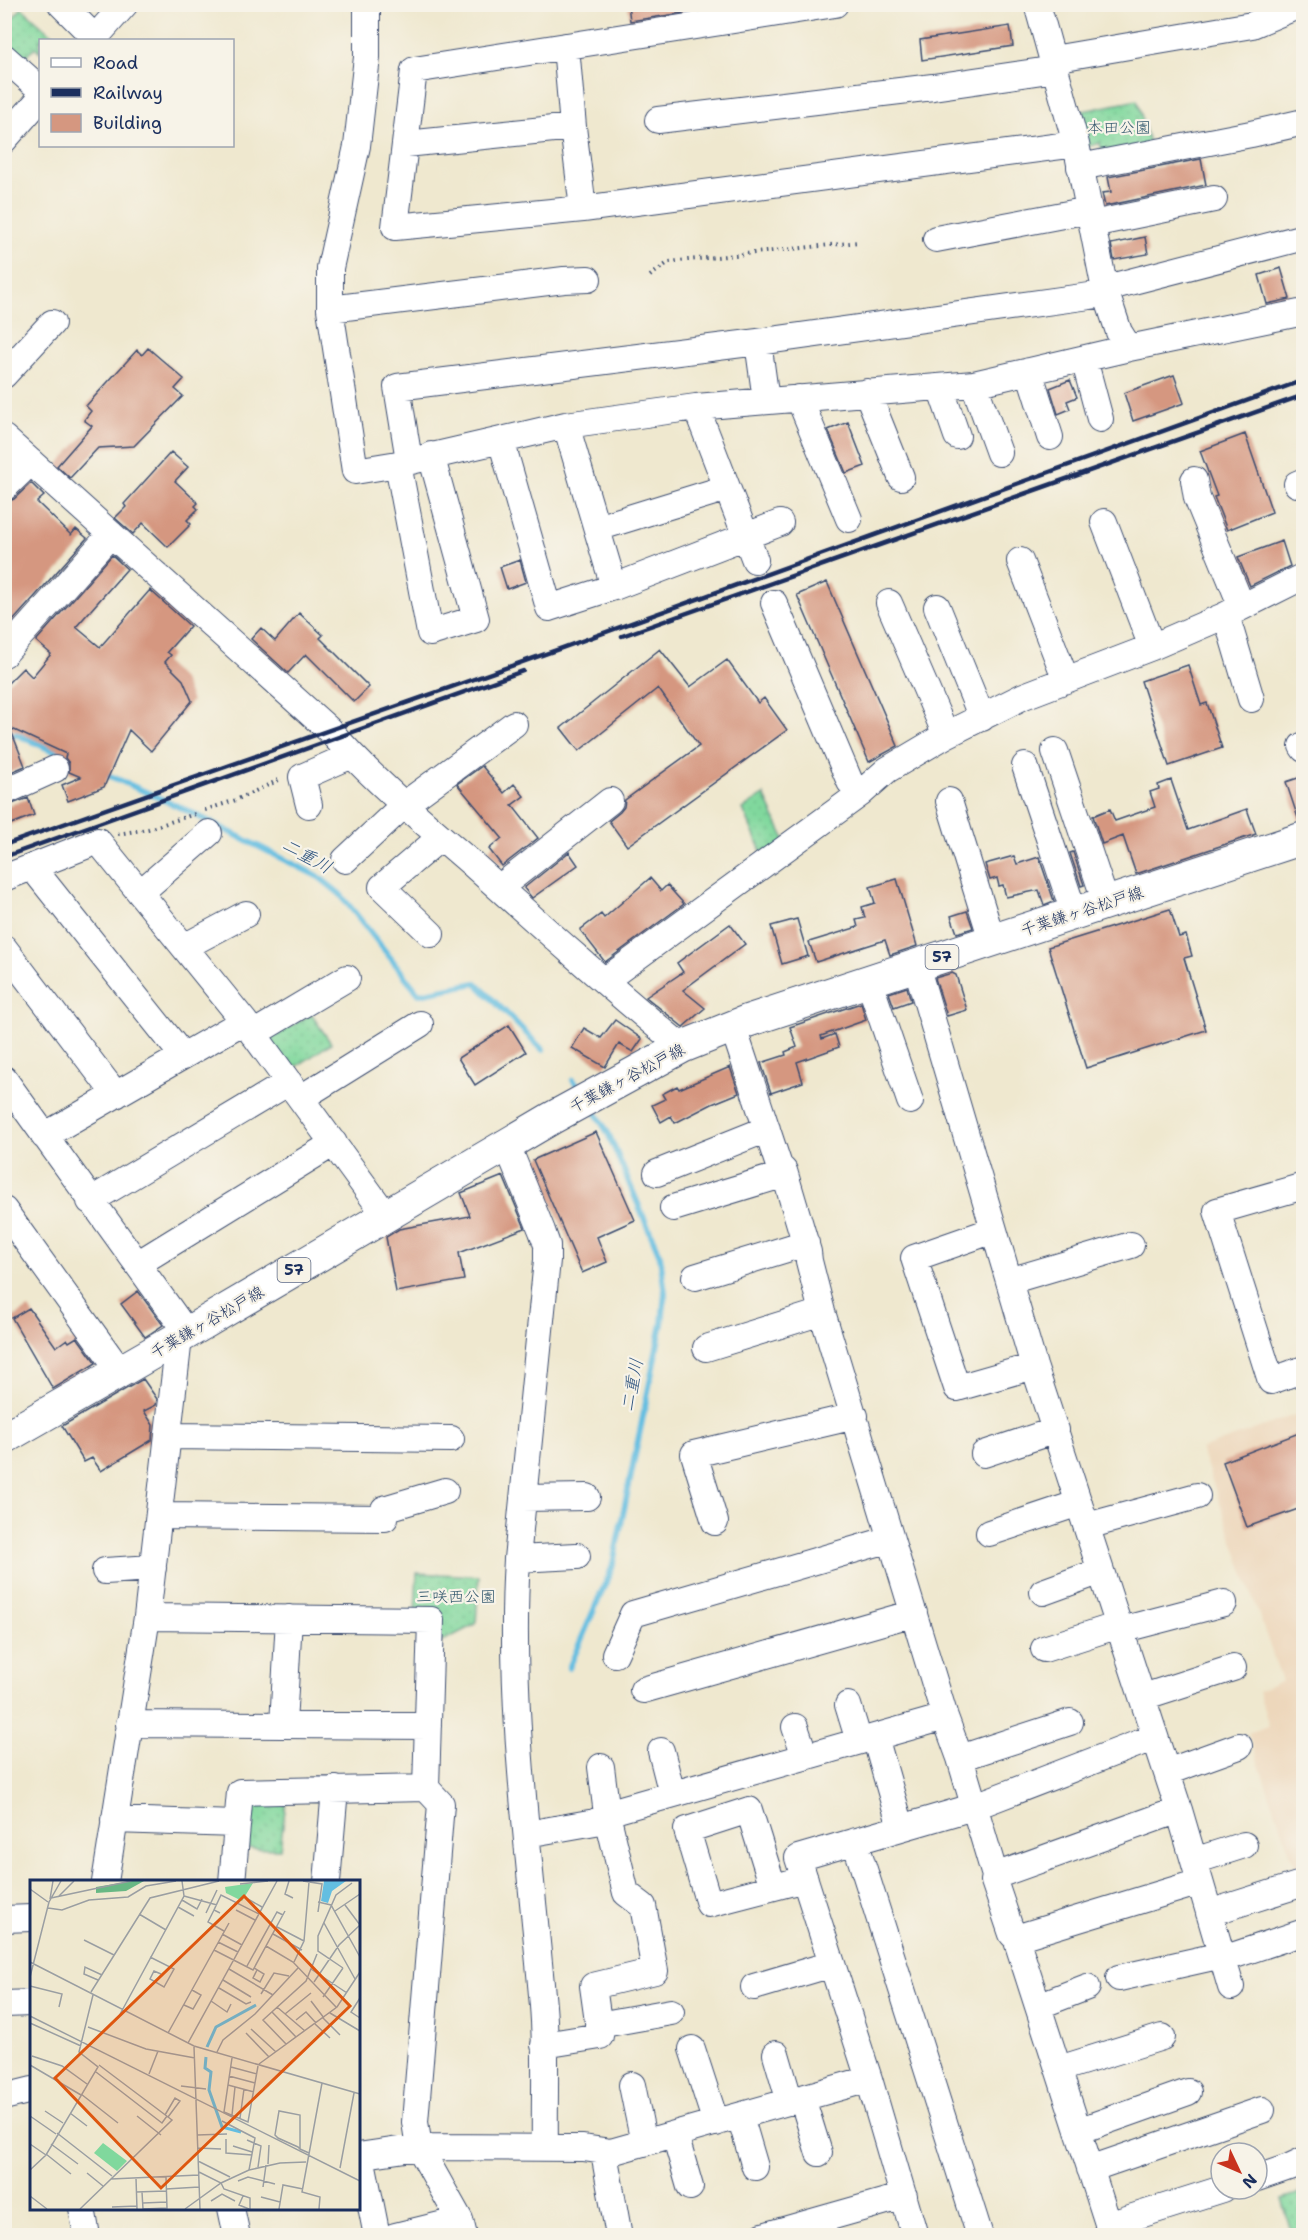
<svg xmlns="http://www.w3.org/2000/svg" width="1308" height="2240" font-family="'Shantell Sans','Klee One',sans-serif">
  <defs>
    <pattern id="grass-dots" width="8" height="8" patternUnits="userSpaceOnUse" patternTransform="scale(1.5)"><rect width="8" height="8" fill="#80d89d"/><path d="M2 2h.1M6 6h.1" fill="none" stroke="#6eba8a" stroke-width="1.8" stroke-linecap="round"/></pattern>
  </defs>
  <rect width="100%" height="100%" fill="#f7f3e8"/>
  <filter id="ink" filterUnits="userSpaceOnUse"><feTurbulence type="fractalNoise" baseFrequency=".0167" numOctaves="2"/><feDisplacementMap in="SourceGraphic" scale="12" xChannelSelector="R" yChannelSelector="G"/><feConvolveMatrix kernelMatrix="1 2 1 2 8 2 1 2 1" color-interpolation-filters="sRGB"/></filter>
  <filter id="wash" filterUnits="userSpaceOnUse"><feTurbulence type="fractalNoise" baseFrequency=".008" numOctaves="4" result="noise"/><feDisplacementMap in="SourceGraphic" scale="24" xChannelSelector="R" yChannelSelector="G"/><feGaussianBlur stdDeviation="1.35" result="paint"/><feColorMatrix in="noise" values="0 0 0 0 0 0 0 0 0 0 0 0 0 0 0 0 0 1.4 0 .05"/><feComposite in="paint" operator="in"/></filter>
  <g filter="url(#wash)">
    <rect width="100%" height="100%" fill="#efe8cf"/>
    <path fill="#edd7bb" d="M1303,1412L1304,1876L1299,1878L1248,1733L1269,1726L1258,1691L1282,1681L1201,1449Z"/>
    <path fill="url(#grass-dots)" stroke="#4e847e" stroke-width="1.5" d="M22,8L58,40H40V52L35,47L22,61L5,44L4,27Z
      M1137,100L1150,146L1102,152L1100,143L1086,147L1078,112Z
      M764,795L786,842L764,858L743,809Z
      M311,1014L331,1043L289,1072L267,1041Z
      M417,1573L479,1576L476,1624L439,1643V1610H415Z
      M242,1794H287L280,1849L239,1848Z
      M1303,2192V2235H1292L1282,2199Z"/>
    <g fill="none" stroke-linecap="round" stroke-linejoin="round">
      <path stroke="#63bee1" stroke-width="6" d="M5,738L16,734L73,760
        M101,772L184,809L319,877L340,894L419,994L476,983L543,1050
        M573,1080L577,1085
        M569,1668L612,1568L662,1323L665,1293L660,1256L608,1133L595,1112"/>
    </g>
    <g id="blocks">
      <path fill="#d59780" d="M628,4H683V13L630,21Z
        M1010,26L1013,46L922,60L920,40Z
        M1201,159L1206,185L1105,206L1102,193L1111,192L1108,177Z
        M1145,237L1148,254L1114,260L1111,244Z
        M1281,268L1290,299L1267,304L1259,275Z
        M148,348L184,379L175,389L183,396L134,446L98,448L70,478L57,466L92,426L84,420L91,411L86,406L137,350L142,355Z
        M1174,375L1184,403L1133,421L1124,393Z
        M1070,380L1077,397L1067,401L1070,409L1058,414L1050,388Z
        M848,422L865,466L846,473L828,430Z
        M1245,434L1272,512L1227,530L1214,497L1217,496L1200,451Z
        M171,452L188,467L175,481L198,503L195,506L198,509L187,520L191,524L168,547L143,523L133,534L115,518L126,507L124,504Z
        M31,483L44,496L37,502L71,535L76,529L87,538L12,622L4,615V503L14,499Z
        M1282,541L1290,566L1250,586L1238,557Z
        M112,555L127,569L76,627L100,647L150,590L190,626L167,652L171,655L165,662L183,680L192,701L151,751L129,730L104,787L68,801L62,785L81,777L69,772V763L65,758L66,754L10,728L25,766L4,775V687L23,668L32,677L51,654L36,641Z
        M520,560L526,582L507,589L500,567Z
        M827,582L898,746L869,762L797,595Z
        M299,613L323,635L320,638L369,687L354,702L306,654L288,673L251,639L261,628L275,641Z
        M660,649L690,687L727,660L758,703L764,698L787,730L627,846L609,821L620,812L624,807L625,800L699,746L658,688L579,751L561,728Z
        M1188,665L1201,705L1207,703L1222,748L1169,766L1141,681Z
        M482,766L504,793L514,784L524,796L512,805L538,838L502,866L489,849L502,838L457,784Z
        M1304,776V821H1299L1286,782Z
        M1171,780L1188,830L1247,809L1256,834L1136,874L1123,836L1102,844L1093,816L1110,809L1115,821L1155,807L1150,792L1159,789L1158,785Z
        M28,798L34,815L4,827V807Z
        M569,852L578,865L532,898L524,888Z
        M1073,852L1084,885L1081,886L1070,853Z
        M1014,856L1017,864L1039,857L1054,901L1044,905L1039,890L1006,897L1003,885L999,886L997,878L990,880L985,864Z
        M650,878L661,891L667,885L684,904L605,962L580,930L601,914L604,918Z
        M897,879L917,946L890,955L885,940L816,962L809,942L858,927L856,920L865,918L862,907L875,903L870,887Z
        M1170,909L1179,937L1186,935L1192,956L1184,958L1206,1030L1086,1068L1048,947Z
        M967,911L973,928L957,933L951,916Z
        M797,919L808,956L782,964L771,926Z
        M730,924L745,944L683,990L705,1008L683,1027L646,997L683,972L677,963Z
        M952,973L956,975L967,1010L947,1016L935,978Z
        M907,987L911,1001L894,1007L889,993Z
        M861,1003L866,1020L821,1036L822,1039L835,1034L839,1047L797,1062L803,1082L771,1093L761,1063L786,1055L785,1052L797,1047L790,1027Z
        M615,1020L642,1039L633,1052L619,1044L605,1067L572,1048L584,1028L601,1038Z
        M509,1025L526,1052L475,1085L458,1058Z
        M730,1067L739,1093L712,1104L675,1123L671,1116L661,1122L652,1105L665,1099L662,1094L677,1086L679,1089Z
        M596,1132L635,1220L597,1237L607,1262L582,1273L533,1160Z
        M503,1176L525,1228L459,1253L464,1280L396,1292L386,1237L399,1229L470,1216L461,1193Z
        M138,1291L163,1325L145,1337L121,1304Z
        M29,1308L56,1347L67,1339L69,1342L77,1337L96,1363L53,1389L12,1318Z
        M143,1379L157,1399L156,1405L144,1411L153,1425L152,1440L101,1471L92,1458L84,1462L62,1426Z
        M1304,1431V1507L1247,1527L1223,1462Z"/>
    </g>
  </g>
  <g filter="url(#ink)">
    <use href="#blocks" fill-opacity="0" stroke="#3b4b6f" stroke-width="1.5"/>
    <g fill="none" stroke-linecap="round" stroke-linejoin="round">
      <g stroke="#3b4b6f" stroke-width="28">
        <path id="minor" d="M61,4L95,38
          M367,4V57L357,146L330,268V309L355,471L398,464L566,425L696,407L974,384L1129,348
          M835,4L414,70L395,227L583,209L1076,144
          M1037,4L1076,144L1105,290L1119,332L1129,348L1304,312
          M93,40L125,4
          M566,46L573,127L583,209
          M4,57L40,89
          M1053,59L1252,25L1302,4
          M658,120L933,87L1056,69
          M4,140L40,99
          M406,144L573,127
          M1080,167L1251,134L1304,122
          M1092,224L1214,199
          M936,239L1089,210
          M330,309L564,280L588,279
          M758,342L766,400
          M1084,359L1100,419
          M1029,371L1050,437
          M4,375L52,323
          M974,384L999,453
          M940,387L957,436
          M867,392L901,477
          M799,398L849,519
          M696,407L755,560
          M566,425L614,587
          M4,438L329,730C371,778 421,820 469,861C539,924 609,987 682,1047
          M501,440L549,608L614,587L780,523
          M409,460L397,387L758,342L1097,295L1114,286L1304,237
          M398,464L430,633L476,619L431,455
          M1194,480L1197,498L1242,607
          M1297,484L1304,481
          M4,488L31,462
          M1104,522L1152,647
          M597,528L727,488
          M1020,561L1066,680
          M774,603L850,782L860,794
          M889,603L946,735
          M937,607L982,718
          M1226,615L1251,699
          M4,654L111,534
          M1302,746L1304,749
          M1055,751L1106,903
          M1025,766L1074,913
          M4,792L55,769
          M949,801L992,940
          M309,805L302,777L352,755
          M345,860L405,804L514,724
          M32,867L183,1056
          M4,878L98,841L244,1021L387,1217
          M499,888L610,801
          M140,893L209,833
          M431,934L382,887L441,837
          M184,947L246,914
          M4,948L116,1095
          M916,965L1034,1366L1179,1810L1231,1987
          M604,981L860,794L887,770L946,735L1024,696L1152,647L1226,615L1304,576
          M869,981L910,1101
          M733,1027L779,1166L784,1171L808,1252L809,1261L822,1312L945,1717L960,1758L995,1876L994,1881L1012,1934L1016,1938L1112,2236
          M253,1034L347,978
          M4,1079L187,1333
          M301,1098L420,1024
          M44,1136L244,1021
          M507,1145L542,1231L547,1245V1260L517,1559C508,1707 530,1858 543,2006C547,2052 544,2100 545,2147
          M657,1173L767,1129
          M1304,1186L1217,1211L1271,1381L1304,1369
          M90,1201L289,1082
          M673,1208L785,1174
          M4,1210L120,1371
          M994,1230L914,1258L957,1388L1034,1366
          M139,1263L334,1143
          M695,1277L806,1243
          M1009,1281L1131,1245
          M706,1348L822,1312
          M168,1436L451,1439
          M984,1454L1056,1430
          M523,1498L587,1497
          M159,1516L385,1518L384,1509L445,1491
          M715,1522L694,1454L855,1416
          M1087,1526L1197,1496
          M989,1533L1079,1503
          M517,1559L577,1556
          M105,1571L153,1568
          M1043,1592L1101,1571
          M147,1617L431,1620L426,1788L441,1804L415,2122L419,2147L460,2220L464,2236
          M1121,1630L1224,1603
          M1044,1649L1119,1625
          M615,1654L633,1614L891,1539
          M643,1690L914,1613
          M1143,1697L1233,1668
          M848,1705L859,1741
          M129,1724L428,1726
          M283,1724L289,1618
          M795,1727L805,1756
          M875,1737L901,1827
          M661,1751L672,1794
          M960,1758L1070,1722
          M1167,1772L1239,1746
          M114,1820L236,1824
          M527,1834L595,1822L614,1811L945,1717
          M855,1841L980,2236
          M1194,1861L1244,1845
          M995,1876L1179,1810
          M105,1882L147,1617L179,1338
          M232,1882L240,1792L426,1788
          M327,1882L335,1789
          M773,1887L749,1810L687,1830L709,1904L805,1879
          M1209,1913L1304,1883
          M4,1919L32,1918
          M1016,1938L1200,1882
          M1223,1959L1304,1932
          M1119,1978L1222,1955
          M754,1987L832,1964
          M4,2004L32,2003
          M1038,2006L1087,1987
          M598,2025L671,2012
          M544,2045L600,2036L593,1986L655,1971L643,1906L626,1893L607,1814L601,1767
          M692,2049L716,2123
          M776,2054L790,2102
          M1059,2069L1162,2037
          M632,2085L644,2143
          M4,2097L32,2090
          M802,2098L819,2153
          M740,2116L755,2167
          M1078,2131L1188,2092
          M675,2135L690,2187
          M604,2153L619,2236
          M358,2156L419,2147L583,2148L611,2152L869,2079
          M361,2156L377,2236
          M1090,2169L1262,2110
          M1257,2178L1289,2167L1304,2160
          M82,2208L87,2236
          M231,2208L237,2236
          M1108,2225L1222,2189
          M395,2236L460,2220
          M763,2236L904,2196
          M915,2236L869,2079L798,1858L973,1807L1155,1737"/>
      </g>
      <g stroke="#3b4b6f" stroke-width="34">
        <path id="major" d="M4,1438L187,1333L552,1118L682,1047L747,1021L1304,838"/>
      </g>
      <path stroke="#3b4b6f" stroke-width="4" stroke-dasharray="1.5 4.5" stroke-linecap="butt" d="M650,276L669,262L859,242
        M205,810L236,800L281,779
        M118,834L148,829L198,813"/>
      <use href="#minor" stroke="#fff" stroke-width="26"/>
      <use href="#major" stroke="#fff" stroke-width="32"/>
      <path stroke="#1b2f5e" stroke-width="4.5" d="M622,636L1304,395
        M4,845L562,648L1304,380
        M4,857L523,671"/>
    </g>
  </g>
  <g text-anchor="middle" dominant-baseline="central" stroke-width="4.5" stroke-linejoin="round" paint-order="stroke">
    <g fill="#f7f3e8" stroke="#5d6a87" stroke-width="1.5">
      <rect x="925.5" y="945" width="33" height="24" rx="4.5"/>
      <rect x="277.5" y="1258" width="33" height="24" rx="4.5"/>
    </g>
    <g font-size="15" font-weight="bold" fill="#1b2f5e">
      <text x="942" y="957">57</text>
      <text x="294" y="1270">57</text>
    </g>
    <g font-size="16" fill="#34596e" stroke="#f7f3e8">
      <text x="1119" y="127">本田公園</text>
      <text x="456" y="1596">三咲西公園</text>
    </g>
    <g font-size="16" fill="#1b2f5e" stroke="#f7f3e8">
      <text transform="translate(1082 911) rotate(-18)">千葉鎌ヶ谷松戸線</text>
      <text transform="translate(627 1078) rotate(-28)">千葉鎌ヶ谷松戸線</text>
      <text transform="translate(207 1322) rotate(-30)">千葉鎌ヶ谷松戸線</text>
    </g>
    <g font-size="18" font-style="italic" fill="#2d537f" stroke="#f7f3e8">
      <text transform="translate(307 856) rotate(29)">二重川</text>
      <text transform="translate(632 1385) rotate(-79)">二重川</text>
    </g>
  </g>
  <g transform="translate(30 1880)">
    <rect width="330" height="330" fill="#efe8cf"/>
    <path d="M223,3L212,21L196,13L195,7ZM73,263L97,281L87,291L64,273Z" fill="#80d89d"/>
    <path d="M102,1H114L96,11L66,13V7Z" fill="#68b884"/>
    <path d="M294,1H316L302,11L298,23L291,21Z" fill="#63bee1"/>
    <path fill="none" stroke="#63bee1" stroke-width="3" d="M177,167L186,147L226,125M176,177L175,188L181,192L179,210L192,247L211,252"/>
    <path fill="none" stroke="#9a9ea2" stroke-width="1.5" d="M259,1L255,14L263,18M273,1L292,4L288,32M210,4L238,1M0,9L18,22M154,16L187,25M28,17L44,1M21,18L101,1M216,18L232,27M20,19L23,1M152,20L167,29L172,19M288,22L301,25L330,77M315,25L330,45M148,27L164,36M18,28L32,30L59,20L98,17L116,6L146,1M184,30L178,42L194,51M206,30L225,40M305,31L330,14M176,33L187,10M190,33L184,30L191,15L229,34M109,34L136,50M294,43L325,99M247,47L274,61M192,54L212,65M243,54L272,70M54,60L84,75M188,62L208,72M236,66L263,82L306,127M184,70L223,90L255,31M120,77L144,89L134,107L120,99L124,91L131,94M0,82L164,166L330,214M264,82L274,61L279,2M217,86L247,32L253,35M224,88L234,94L230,102L223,98L227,90M313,88L288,71V56L306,15L322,3M199,89L243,115M281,89L317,113M0,97L19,22L31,1M68,100L54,94L55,87L72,95M193,100L221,117M284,102L309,65L330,45M0,106L32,114L29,127M189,108L216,124L221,122M61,112L120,18L189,1M231,114L244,93L259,96M293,117L313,88M330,118L321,132L330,138M181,121L197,132L201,124M281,121L294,138M154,125L163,129L171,115L162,110M247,127L275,151M242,132L266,157M300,133L330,151M255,134L281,113M0,136L330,301M88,138L154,16L152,1M293,138L310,155M266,140L276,132L286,143M0,143L51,166M285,144L300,158M58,147L116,169L165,178M221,149L246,172M138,153L199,43M216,153L239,177M158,163L247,1M256,164L233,140L276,101L287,74M164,167L170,329M187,172L193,160L225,134L268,88M2,176L32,186L57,204M202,178L194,232L218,242L228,186M229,184L307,127L330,92M0,185L51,215M201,187L227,194M66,192L132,243L137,236M119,194L128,171M199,196L225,203M198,205L224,212M151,206L176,209M51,214L88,243M15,231L33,243M40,233L57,246M135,235L145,218L150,221L138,237M202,235L205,207M0,236L26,254M107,236L131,255M210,238L214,209M192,241L225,258L219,290M27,253L82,296M167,255L197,254M196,259V273L222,275M217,260L231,266L228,287M0,264L16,275M21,264L48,284M203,266L222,272M168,268L191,269M270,269V235L249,231L245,255L248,258L268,267L270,269L279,273M16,274L41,294M168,281L200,297M238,284L239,265M310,288L324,213M0,290L16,275L68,187L49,172L63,115M169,292L191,303L194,309L220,318V329M57,293L73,306M106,298L107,329M81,299L169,295M208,301L218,297L245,304M233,307L236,285M136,309L169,307M106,312L136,311M112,312L113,329L137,328L136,297M0,316L17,329M213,316L209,325L219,329M231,317L250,322M181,321L192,314L205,321M113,323L137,322M82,327L107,326M50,329L142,240L69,185M155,329L191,303L219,290L250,283L276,282M249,329L253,305L273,309M289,329L290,317L272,312L292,203"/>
    <path fill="#de5710" fill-opacity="0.15" stroke="#de5710" stroke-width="3" d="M214,16L320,126L131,308L25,198Z"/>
    <rect width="330" height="330" fill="none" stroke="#1b2f5e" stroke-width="3"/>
  </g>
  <rect width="1308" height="2240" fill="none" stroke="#f7f3e8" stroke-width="24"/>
  <rect x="39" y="39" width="195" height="108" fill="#f7f3e8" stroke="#9fa5b1" stroke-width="1.5"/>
  <rect x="51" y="58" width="30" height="9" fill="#ffffff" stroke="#9fa5b1" stroke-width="1.5"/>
  <text x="93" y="69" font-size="18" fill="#1b2f5e">Road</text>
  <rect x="51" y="88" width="30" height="9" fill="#1b2f5e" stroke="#9fa5b1" stroke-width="1.5"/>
  <text x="93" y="99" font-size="18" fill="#1b2f5e">Railway</text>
  <rect x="51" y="114" width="30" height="18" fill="#d59780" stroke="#9fa5b1" stroke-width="1.5"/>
  <text x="93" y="129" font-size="18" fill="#1b2f5e">Building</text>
  <g transform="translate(1239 2171) rotate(134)"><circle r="28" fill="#f7f3e8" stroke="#9fa5b1" stroke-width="1.5"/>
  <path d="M0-4.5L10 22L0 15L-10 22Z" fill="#c8321e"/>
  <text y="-9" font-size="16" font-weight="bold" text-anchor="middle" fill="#1b2f5e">N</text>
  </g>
</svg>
